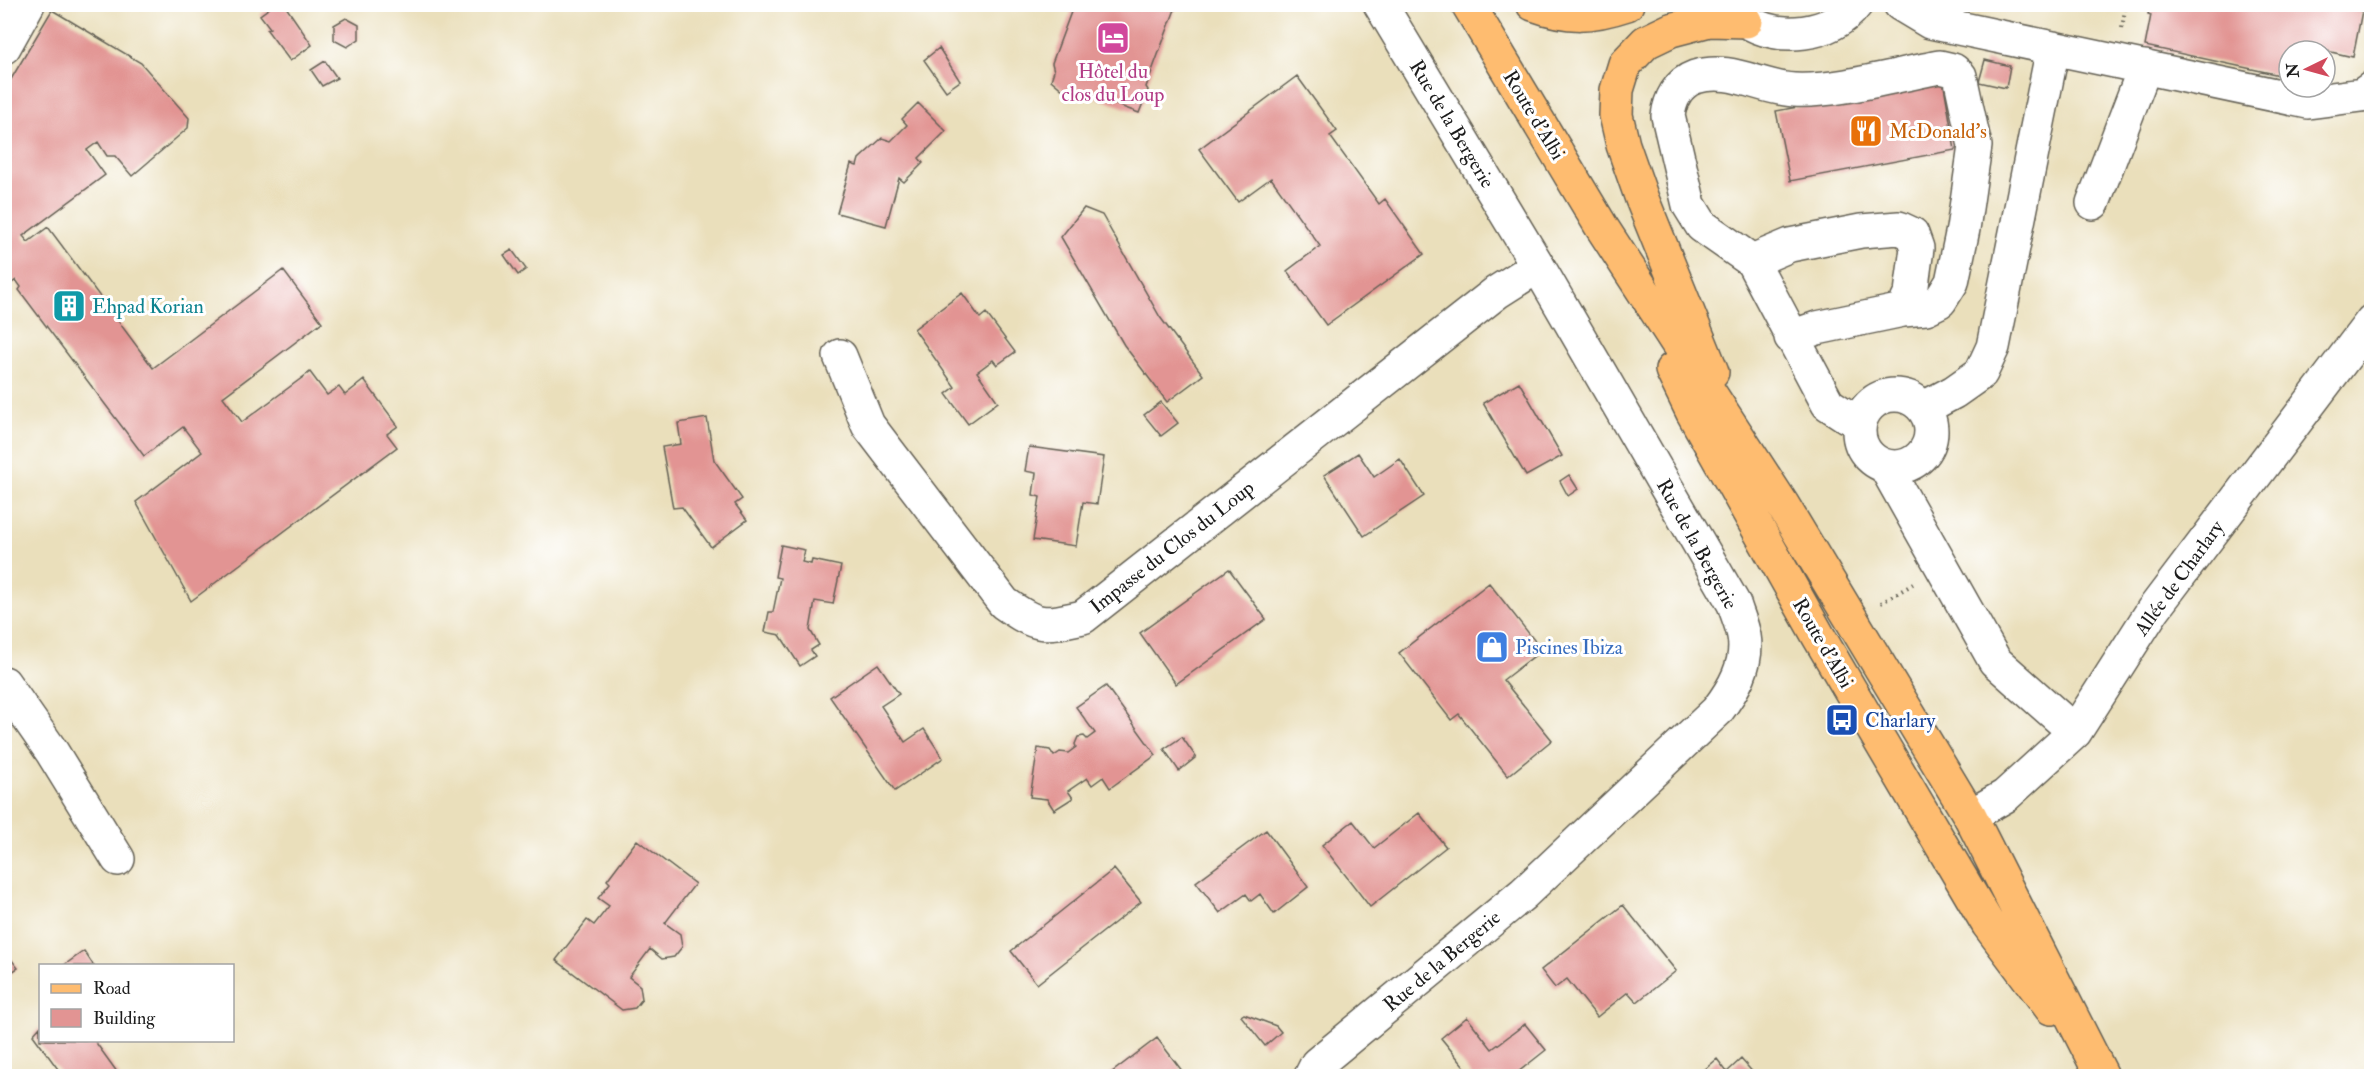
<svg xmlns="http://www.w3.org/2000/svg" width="2376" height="1081" font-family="'IM FELL Double Pica',serif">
  <rect width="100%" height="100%" fill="#fff"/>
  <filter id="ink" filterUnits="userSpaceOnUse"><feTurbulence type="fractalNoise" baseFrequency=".0167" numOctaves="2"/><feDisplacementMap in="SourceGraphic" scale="12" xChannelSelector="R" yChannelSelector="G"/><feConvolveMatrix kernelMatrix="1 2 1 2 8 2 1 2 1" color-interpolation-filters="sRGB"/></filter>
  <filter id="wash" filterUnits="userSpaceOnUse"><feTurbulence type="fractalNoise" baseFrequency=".008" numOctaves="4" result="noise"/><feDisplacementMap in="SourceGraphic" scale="24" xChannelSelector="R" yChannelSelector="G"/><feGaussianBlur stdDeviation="1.35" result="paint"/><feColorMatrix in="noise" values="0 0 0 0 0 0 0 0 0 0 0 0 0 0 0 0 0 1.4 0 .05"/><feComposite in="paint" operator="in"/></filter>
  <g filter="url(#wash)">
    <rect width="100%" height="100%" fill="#eadfbb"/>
    <g id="blocks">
      <path fill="#e29493" d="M275,4H284L312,45L290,61L267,30L270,28L260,15Z
        M1074,4L1082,6V4H1177L1146,87L1148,90L1139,113L1079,91L1077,98L1070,96L1051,80L1054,71L1052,63Z
        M2150,4H2372V13L2362,11L2353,57L2309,47L2308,51H2289V77L2145,46L2151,15L2148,14Z
        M52,10L141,63L189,118L188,128L132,176L115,156H107L98,142L87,150L105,175L23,236L28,242L48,227L153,368L283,270L322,322L223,397L242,422L310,372L327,395L339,387L345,395L364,380L398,426L387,434L397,447L191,601L136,502L202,452L183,427L144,456L19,290L21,287L16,280L4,289V91Z
        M346,18L359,25V39L347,47L334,40V25Z
        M939,48L960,81L946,91L924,60Z
        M1985,60L2010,66L2006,88L1979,82Z
        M325,61L337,78L322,86L311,70Z
        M1297,76L1337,131L1330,136L1379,204L1385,199L1424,254L1326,325L1287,271L1320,246L1271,178L1238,202L1199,149Z
        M1943,80L1955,150L1790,181L1776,111Z
        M918,103L946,131L919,158L923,163L904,182L899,178L886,226L837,213L851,164L857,166L859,159L882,138L891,141L907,125L902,119Z
        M1084,208L1102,215L1160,317L1203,375L1167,402L1124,345L1061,237Z
        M512,250L526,269L518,275L504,255Z
        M962,293L980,318L986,313L1015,352L997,365L993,360L977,372L998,402L968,424L946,394L955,387L914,329Z
        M1519,382L1562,456L1526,476L1483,403Z
        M1161,402L1178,423L1161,436L1144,415Z
        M707,418L714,460L742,499L735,504L747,520L711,547L682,507L673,508L662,447L681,444L678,423Z
        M1029,447L1104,457L1097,504L1083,502L1076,546L1033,540L1040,497L1033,495L1036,473L1025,471Z
        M1358,453L1374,477L1400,459L1424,496L1364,536L1324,475Z
        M1569,475L1578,489L1568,496L1560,481Z
        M781,545L805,550L802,562L811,564L812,560L841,566L833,604L815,601L810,630L819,645L811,650L815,656L800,666L780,635L765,632L769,612H773L780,578L775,577Z
        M1229,569L1266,619L1176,684L1140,633Z
        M1489,583L1542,650L1503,680L1552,740L1508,776L1459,714L1451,720L1399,653Z
        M878,664L899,694L881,706L905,742L924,729L943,758L895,791L830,697Z
        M1106,686L1156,755L1110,788L1103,777L1092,785L1087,778L1068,791L1073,798L1054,810L1047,799L1030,797L1038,748L1050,750L1054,756L1060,752L1068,753L1076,747L1075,744L1078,737L1084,736L1087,739L1095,733L1076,707Z
        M1182,737L1196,757L1179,771L1164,749Z
        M1419,813L1446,847L1370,907L1322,845L1353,821L1374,848Z
        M1266,830L1308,887L1274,914L1260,894L1251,901L1246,894L1220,913L1196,882Z
        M637,840L695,884L665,923L680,934L682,947L674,957L662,959L650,949L629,977L640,986L642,999L635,1008L622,1010L556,960L587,920L594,925L609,906L598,898L610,883L607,880Z
        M1114,869L1141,902L1037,984L1011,951Z
        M1623,905L1676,971L1637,1002L1628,992L1597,1017L1567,979L1555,988L1541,970Z
        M4,950L18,968L4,977Z
        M84,951L94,966H63Z
        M1244,1014L1276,1026L1281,1032L1265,1046L1241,1016Z
        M1467,1017L1492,1049L1525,1024L1546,1050L1513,1076H1472L1441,1038Z
        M40,1027V1040H94L120,1076H63L33,1035Z
        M1157,1038L1186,1076H1107Z
        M1717,1059L1727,1072L1741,1059L1756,1076H1697Z"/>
    </g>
  </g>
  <g filter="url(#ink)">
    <use href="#blocks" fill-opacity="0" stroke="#646054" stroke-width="1.5"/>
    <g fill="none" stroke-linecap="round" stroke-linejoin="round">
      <g stroke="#646054" stroke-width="36">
        <path id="minor" d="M1728,4C1733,9 1739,16 1745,20C1778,42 1832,36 1856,4
          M1900,4L1930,22L2308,102L2362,95L2372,88
          M4,47L28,4
          M2093,203L2145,67
          M1752,261L1790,245L1861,231L1899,228L1912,234L1917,248L1911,293L1903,310L1817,328L1791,337
          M840,356L868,425L1004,603C1038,627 1042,626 1083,617L1497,292L1538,266
          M1859 431a36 36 0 1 1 72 0a36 36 0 1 1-72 0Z
          M1924,408L1954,392L1981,373L1993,347L2053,48
          M1861,417H1848L1828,404L1752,261L1702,226L1689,205L1668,116C1670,100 1678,83 1695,77C1731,66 1759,88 1794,90C1837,92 1896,75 1940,67L1953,70L1960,76L1975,146L1963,229L1952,282L1940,301L1926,308L1903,310
          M1885,466L1995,661L2075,732
          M4,683L52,752L118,859
          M1970,816L2005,796L2075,732L2153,610L2372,321
          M1311,1076L1317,1064L1523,894L1717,711C1733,690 1749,664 1744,636C1742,625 1737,614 1734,604L1538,266L1380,4"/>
      </g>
      <g stroke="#646054" stroke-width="36">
        <path id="major" d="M1468,4L1601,226L1782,504L1970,816L2102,1076
          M1533,4C1569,17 1591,16 1627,4
          M1672,370L1693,413L1819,637L1988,924L2051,1008
          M1712,372L1642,199L1623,145L1616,115L1617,90L1625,64L1646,42L1671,30L1709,20L1746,21"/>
      </g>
      <path stroke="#646054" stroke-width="4" stroke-dasharray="1.5 4.5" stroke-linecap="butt" d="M2122,28L2126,4
        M1881,603L1913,584"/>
      <use href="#minor" stroke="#fff" stroke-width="33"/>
      <use href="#major" stroke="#febc70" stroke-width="33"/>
    </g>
  </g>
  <defs>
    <g id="hotel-square" transform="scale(1.725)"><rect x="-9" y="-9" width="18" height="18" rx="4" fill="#d1479c" stroke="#fff"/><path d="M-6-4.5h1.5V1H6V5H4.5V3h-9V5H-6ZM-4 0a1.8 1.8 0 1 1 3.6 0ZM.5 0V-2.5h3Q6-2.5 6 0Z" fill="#fff"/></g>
    <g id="restaurant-square" transform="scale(1.725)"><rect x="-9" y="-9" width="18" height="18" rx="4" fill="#e8710a" stroke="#fff"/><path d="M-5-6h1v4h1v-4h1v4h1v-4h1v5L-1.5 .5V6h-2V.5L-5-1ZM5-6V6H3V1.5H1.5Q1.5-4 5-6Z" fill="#fff"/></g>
    <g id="building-square" transform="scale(1.725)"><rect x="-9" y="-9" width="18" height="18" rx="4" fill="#0f9aa8" stroke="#fff"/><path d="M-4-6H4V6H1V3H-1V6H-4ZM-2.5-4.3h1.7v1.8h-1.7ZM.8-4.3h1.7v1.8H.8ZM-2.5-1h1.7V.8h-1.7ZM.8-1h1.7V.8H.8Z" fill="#fff"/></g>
    <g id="shop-square" transform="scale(1.725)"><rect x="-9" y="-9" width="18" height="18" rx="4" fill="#3f7fe0" stroke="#fff"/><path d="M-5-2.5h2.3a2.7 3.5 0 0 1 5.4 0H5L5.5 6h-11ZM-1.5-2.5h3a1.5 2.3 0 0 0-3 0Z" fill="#fff"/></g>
    <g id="bus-square" transform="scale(1.725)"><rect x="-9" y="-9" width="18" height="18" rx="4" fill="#1a4fb4" stroke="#fff"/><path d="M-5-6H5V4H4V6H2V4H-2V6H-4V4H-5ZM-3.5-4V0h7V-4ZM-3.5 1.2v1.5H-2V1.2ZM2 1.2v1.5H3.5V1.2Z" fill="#fff"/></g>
  </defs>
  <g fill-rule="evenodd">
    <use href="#hotel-square" x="1113" y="38"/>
    <use href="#restaurant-square" x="1866" y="131"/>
    <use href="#building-square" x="69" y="306"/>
    <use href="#shop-square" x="1492" y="647"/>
    <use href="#bus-square" x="1842" y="720"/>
  </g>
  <g text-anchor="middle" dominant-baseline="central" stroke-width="6" stroke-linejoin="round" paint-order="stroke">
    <g font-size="20" fill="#b23c85" stroke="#fff">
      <text x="1113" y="71">Hôtel du<tspan x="1113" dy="23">clos du Loup</tspan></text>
    </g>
    <g font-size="20" fill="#1c1c1c" stroke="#fff">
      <text transform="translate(1534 115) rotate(59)">Route d'Albi</text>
      <text transform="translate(1452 124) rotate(59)">Rue de la Bergerie</text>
      <text transform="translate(1697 544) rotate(61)">Rue de la Bergerie</text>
      <text transform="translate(1172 547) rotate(-38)">Impasse du Clos du Loup</text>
      <text transform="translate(2179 578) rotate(-54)">Allée de Charlary</text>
      <text transform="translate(1823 643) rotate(60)">Route d'Albi</text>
      <text transform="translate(1442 961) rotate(-40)">Rue de la Bergerie</text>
    </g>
    <g font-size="20" fill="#c56008" stroke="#fff" text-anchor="start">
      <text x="1889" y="131">McDonald's</text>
    </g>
    <g font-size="20" fill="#0d838f" stroke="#fff" text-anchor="start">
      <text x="92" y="306">Ehpad Korian</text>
    </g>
    <g font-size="20" fill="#366cbe" stroke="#fff" text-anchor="start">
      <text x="1515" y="647">Piscines Ibiza</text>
    </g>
    <g font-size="20" fill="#164399" stroke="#fff" text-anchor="start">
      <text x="1865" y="720">Charlary</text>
    </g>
  </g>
  <rect width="2376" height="1081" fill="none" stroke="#fff" stroke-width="24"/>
  <rect x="39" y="964" width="195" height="78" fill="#ffffff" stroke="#a4a4a4" stroke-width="1.5"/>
  <rect x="51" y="984" width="30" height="9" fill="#febc70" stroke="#a4a4a4" stroke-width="1.5"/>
  <text x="93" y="994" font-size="18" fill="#1c1c1c">Road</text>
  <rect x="51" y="1009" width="30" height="18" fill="#e29493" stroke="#a4a4a4" stroke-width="1.5"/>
  <text x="93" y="1024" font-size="18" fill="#1c1c1c">Building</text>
  <g transform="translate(2307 69) rotate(265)"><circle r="28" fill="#ffffff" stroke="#a4a4a4" stroke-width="1.5"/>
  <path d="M0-4.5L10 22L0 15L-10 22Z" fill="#d1495b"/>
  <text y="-9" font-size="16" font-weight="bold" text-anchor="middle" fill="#1c1c1c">N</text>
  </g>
</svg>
